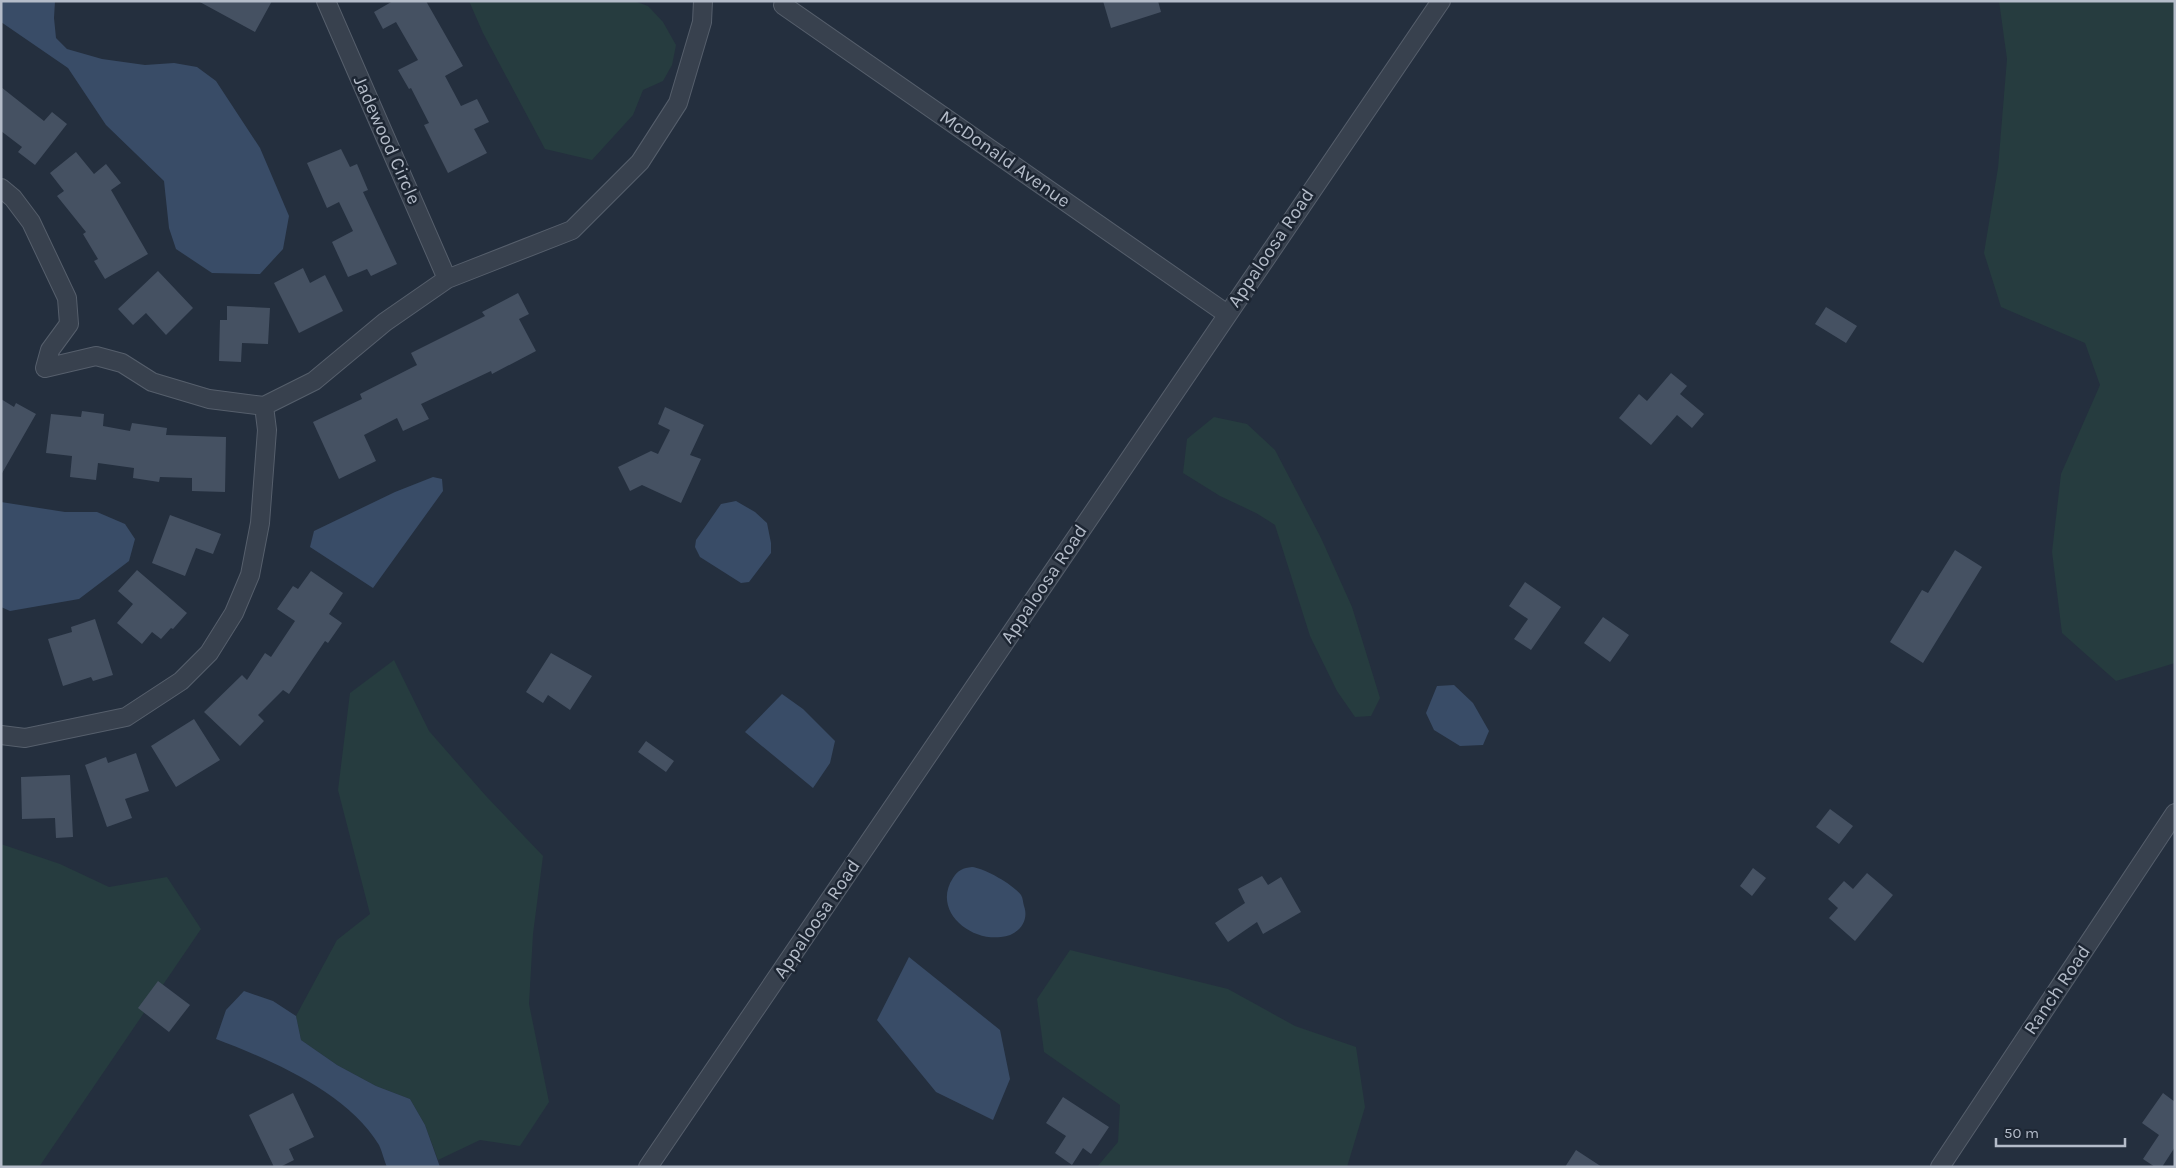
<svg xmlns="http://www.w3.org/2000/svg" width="2176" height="1168" font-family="Karla,sans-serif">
  <rect width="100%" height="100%" fill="#242f3e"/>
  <path fill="#263c3f" d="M469,1H634L648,6L663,22L676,45L672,65L663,81L643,90L633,115L592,160L545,149L483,33Z
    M1999,1H2175V663L2116,681L2062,633L2052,552L2061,474L2100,385L2085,343L2001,307L1984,253L1998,168L2007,59Z
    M1214,417L1247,424L1275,450L1321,538L1352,607L1380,698L1371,716L1355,717L1337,691L1310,636L1275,525L1256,513L1220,496L1183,473L1187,439Z
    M394,660L429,731L486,796L543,856L533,934L529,1004L549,1102L520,1146L480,1140L438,1160L425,1125L410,1099L376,1086L337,1065L301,1040L296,1016L337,940L370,914L338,790L350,693Z
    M1,844L60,864L109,887L167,877L201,929L39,1167H1Z
    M1070,950L1228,989L1295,1026L1356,1047L1365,1107L1347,1167H1097L1118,1142L1120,1105L1044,1052L1037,999Z"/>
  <path fill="#394c67" d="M1,1H55L54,18L56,38L67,49L102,59L145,65L174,63L197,67L216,81L260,148L289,216L283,249L260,274L212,273L176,249L169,228L164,181L106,125L68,68L1,22Z
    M433,477L442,479L443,491L373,588L310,547L314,531L395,492Z
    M736,501L755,512L767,523L771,543V553L749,582L741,583L700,557L695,547L696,540L721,504Z
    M1,502L65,512H97L125,524L135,539L129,561L79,599L10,611L1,607Z
    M1454,685L1473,703L1489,731L1483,745L1460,746L1434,730L1426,713L1437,686Z
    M782,694L803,709L835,741L830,763L813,788L745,732Z
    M972,867C984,868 1014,885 1021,895C1023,898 1023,903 1024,906C1030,923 1016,936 1001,937C969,941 932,910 953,878C958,870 963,868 972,867Z
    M909,957L1000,1030L1010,1079L993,1120L936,1092L877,1020Z
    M244,991L273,1001L296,1016L301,1040L337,1065L376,1086L410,1099L425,1125L440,1167H387C384,1160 382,1151 379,1145C348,1093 271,1060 216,1039L226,1010Z"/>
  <path fill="#455162" d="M198,1H272L255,32Z
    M393,1H426L463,66L445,76L461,106L477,99L489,122L474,129L487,153L448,173L424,125L429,123L411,88L409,89L398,70L418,60L396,22L383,29L374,12Z
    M1103,1H1158L1161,12L1111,28Z
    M1,87L44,121L52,112L67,124L35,165L18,152L22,147L1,131Z
    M341,149L350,167L357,164L368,190L363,192L397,264L371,276L367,269L348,277L332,242L353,231L339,202L327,208L307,163Z
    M76,152L94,174L106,164L121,183L111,190L148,254L105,279L94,261L98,259L83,234L86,232L57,196L64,191L50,173Z
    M303,268L310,283L325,275L343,311L299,333L274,283Z
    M158,271L193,308L166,335L146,313L133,325L118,309Z
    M518,293L529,314L519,319L536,351L492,374L491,371L421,404L429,419L403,431L397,418L364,435L376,461L339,479L313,422L362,399L360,394L417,365L411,353L485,316L482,312Z
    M227,306L270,308L268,344L242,343L241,362L219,361L220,320H227Z
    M1826,307L1857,326L1846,343L1815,324Z
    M1671,373L1687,386L1680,394L1704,414L1692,428L1677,415L1651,445L1619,418L1639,394L1647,401Z
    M1,399L14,407L16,403L36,414L1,475Z
    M665,407L704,425L690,455L701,459L681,503L642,485L630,491L618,467L651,451L658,454L670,430L658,424Z
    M82,411L104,414L103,426L130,431L132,423L167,428L166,435L226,437L225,492L192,491V478L160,477L159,482L133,478L134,468L98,463L96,480L70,477L72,456L46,453L51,414L81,417Z
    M170,515L221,534L213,554L196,548L185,576L152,563Z
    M1955,550L1982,567L1923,663L1890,642L1922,590L1928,593Z
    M137,570L187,613L173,629L171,628L161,639L152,632L142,644L117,623L133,604L118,591Z
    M311,571L343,593L329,614L342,623L328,643L325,641L289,694L283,690L258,715L264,721L240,746L204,712L242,675L247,680L265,653L271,657L295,621L277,609L293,586L298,589Z
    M1525,582L1561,607L1531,650L1514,639L1528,619L1509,606Z
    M1603,617L1629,635L1610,662L1584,643Z
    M95,619L113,675L93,681L91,677L63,686L48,639L72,632L71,627Z
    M551,653L592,676L570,710L548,695L543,703L526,692Z
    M194,719L220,760L176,787L151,746Z
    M646,741L674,761L666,772L638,752Z
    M136,753L149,791L125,799L132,818L107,827L85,765L106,757L108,763Z
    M70,775L73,837L56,838L55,818L22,819L21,777Z
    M1830,809L1853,826L1839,844L1816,827Z
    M1753,868L1766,878L1752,896L1740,886Z
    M1867,873L1893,895L1855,941L1829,918L1838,908L1828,899L1844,881L1853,889Z
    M1262,876L1268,885L1281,877L1301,912L1263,934L1257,922L1228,942L1215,923L1245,903L1238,889Z
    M158,981L190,1005L169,1032L138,1008Z
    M293,1093L314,1137L289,1149L294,1160L280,1167H274L249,1115Z
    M2163,1093L2175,1102V1147L2162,1167H2155L2143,1159L2159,1135L2142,1123Z
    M1063,1097L1109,1127L1091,1154L1083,1148L1072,1165L1055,1153L1066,1136L1046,1123Z
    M1576,1150L1602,1167H1565Z"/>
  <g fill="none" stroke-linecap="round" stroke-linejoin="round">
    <g stroke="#565f6c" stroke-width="20">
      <path id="minor" d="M326,1L447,279
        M783,5L1227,314
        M1,188L13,198L31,222L67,298L69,324L50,350L45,368L96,356L122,363L152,382L209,399L264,406L314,381L385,322L447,279L572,230L640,162L678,103L702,22L703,1
        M1,735L25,738L126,717L181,681L209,653L234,613L250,575L260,523L267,430L264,406
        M648,1167L1441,1
        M1940,1167L2175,813"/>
    </g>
    <use href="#minor" stroke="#38414e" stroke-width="18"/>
  </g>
  <g text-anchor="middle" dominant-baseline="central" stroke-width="5" stroke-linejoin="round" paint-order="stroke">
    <g font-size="19" fill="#b4bcc9" stroke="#1d2633">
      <text transform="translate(387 140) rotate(66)">Jadewood Circle</text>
      <text transform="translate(1005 159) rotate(35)">McDonald Avenue</text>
      <text transform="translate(1271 248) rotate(-56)">Appaloosa Road</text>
      <text transform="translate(1044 584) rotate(-56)">Appaloosa Road</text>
      <text transform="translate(817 919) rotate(-56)">Appaloosa Road</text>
      <text transform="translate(2057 990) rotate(-56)">Ranch Road</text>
    </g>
  </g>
  <rect width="2176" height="1168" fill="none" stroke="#b4bcc9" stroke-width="5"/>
  <path d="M1996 1138v8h129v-8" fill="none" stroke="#b4bcc9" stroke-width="2.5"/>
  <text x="2004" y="1138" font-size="15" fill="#b4bcc9" stroke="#1d2633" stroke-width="4" paint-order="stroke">50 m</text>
</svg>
